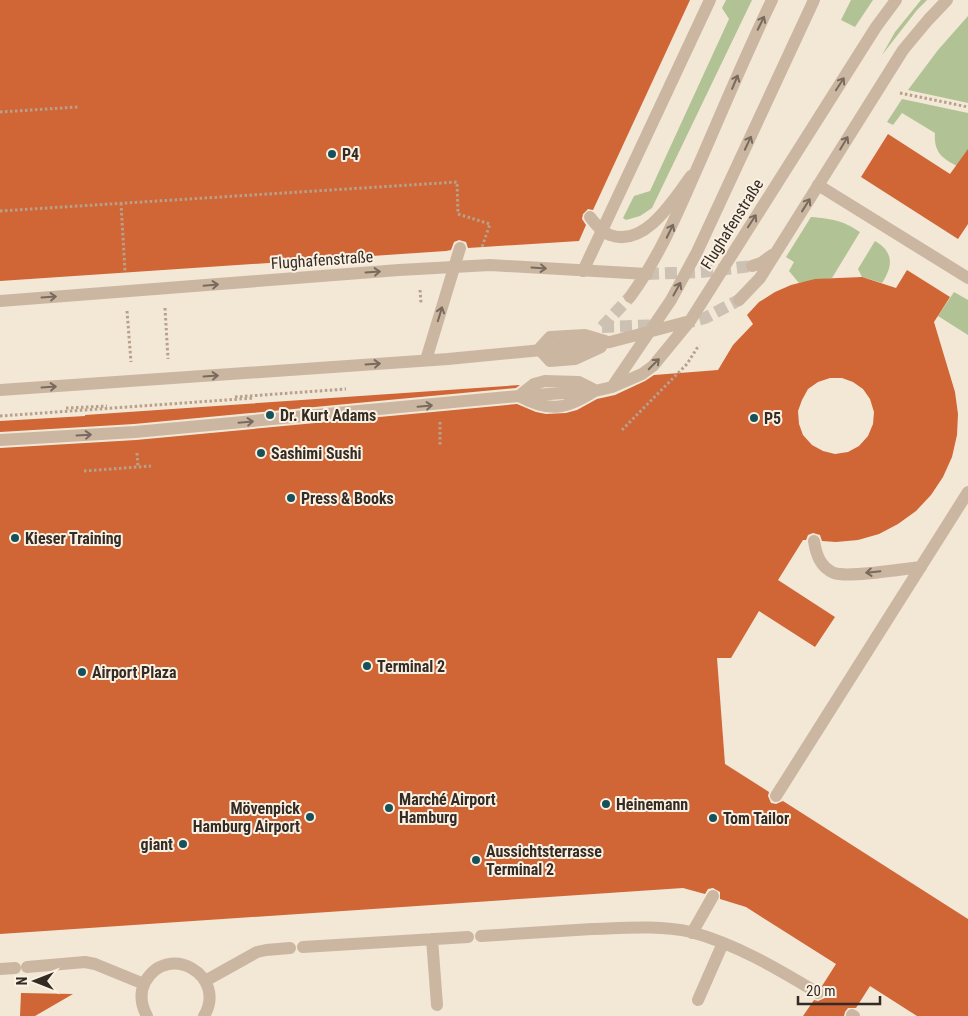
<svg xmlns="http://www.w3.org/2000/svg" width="968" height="1016" font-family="'Roboto Condensed',sans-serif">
  <rect width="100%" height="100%" fill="#f3e7d6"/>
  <path fill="#b1c295" d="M726,0H752L652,208L640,216L626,220L623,218L634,196L650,191L729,19L722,8Z
    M851,0H873L855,27L841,20Z
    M921,0H927L917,10L882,55L895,32Z
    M968,16V103L908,90L938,50Z
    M902,99L968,113V172C949,161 933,158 935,133L902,113L893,125L887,122Z
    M811,217C832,219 842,220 860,232L832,278L799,283L789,271L794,262L786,257Z
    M875,241C894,252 893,266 882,283L862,277L858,269Z
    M954,292L968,300V335L938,316Z"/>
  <path fill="#d06536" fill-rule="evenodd" d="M0,0H690L593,210L588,209L583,214L582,219L586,225L579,241L468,248L466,242L459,240L454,242L451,250L446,251L0,281Z
    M888,134L950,174L968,149V224L958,239L861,177Z
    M907,270L950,297L934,322L955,392L958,414L957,435L952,457L943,477L931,495L916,511L898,524L879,534L858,540L836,542L822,541L820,535L813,533L808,535L806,540H803L778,580L835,617L815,647L759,611L731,658H717L725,764L769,792L768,796L771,803L776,804L783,801L968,919V1016H917L870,986L856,1008H848L845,1012L844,1016H803L814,1000L818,1001L825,998L826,993L822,986L836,964L746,907L720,899V892L713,888L708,889L705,894L683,888L0,934V448L136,440L517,404L536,412L546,414L566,413L577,410L597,399L615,395L645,381L654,375L718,370L733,345L753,324L747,315L759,302L775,292L791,285L815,279L862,277L896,288ZM830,378H842L853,382L863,389L870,399L874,412L873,424L868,436L859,446L848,452L835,454L823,451L812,445L803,435L799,424L798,411L802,400L808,389L818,382Z
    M520,385L516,388L134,424L0,432V421L85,416V415Z
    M21,993L73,994L35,1016H20Z"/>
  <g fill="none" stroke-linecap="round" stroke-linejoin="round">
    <path stroke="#cdc1b3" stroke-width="12" stroke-dasharray="12 6" stroke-linecap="butt" d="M647,274L701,272L752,266
      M682,324L705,318L739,300
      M602,327L662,325
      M602,327L630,297"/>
    <path stroke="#b7a18b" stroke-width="3" stroke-dasharray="2.5 2.5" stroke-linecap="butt" d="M900,93L968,107
      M0,112L78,107
      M121,203L125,272
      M0,211L457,182L458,214L490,224L482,247
      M420,290L421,303
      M165,308L168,359
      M127,311L131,362
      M235,397L346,389
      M66,408L107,406
      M0,416L254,398
      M440,422V445
      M622,430L687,364L699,345
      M137,453L138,467
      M84,471L151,466"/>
    <path stroke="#cbb7a1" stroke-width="12" d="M818,185L968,278
      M590,217C595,223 601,232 610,235C645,248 674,199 691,176
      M583,271L710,0
      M426,360L460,248
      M814,541C816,554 820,567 834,573C848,578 904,569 921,567
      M776,796L968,492
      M692,933L713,896
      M481,936C518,934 555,931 592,929C624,928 659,925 691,932C736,944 778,969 818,993
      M432,939L437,1005
      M303,947L468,937
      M27,967L85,962L95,964L144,984
      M0,969L15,968
      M205,981L257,952L266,950L290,948
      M698,1000L723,943
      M852,1015L854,1016
      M147,1016C141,1005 139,994 145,982C168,941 228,976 204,1016"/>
    <path stroke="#cbb7a1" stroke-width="12" d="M752,266L761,263L772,255
      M630,297C660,256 679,210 699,164C723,109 746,54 772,0
      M739,300L760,278L903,50L928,20L947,0
      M0,301L399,270L490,265L647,274
      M539,349L550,361L575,359L601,347
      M539,349L550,337L585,335L605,341
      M612,387L671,300L697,252L814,0
      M0,390L448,359L574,347L610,342L690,321
      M519,396L534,384L545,381L579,382L595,390
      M519,396C548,412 565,410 593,392
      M0,440L135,432L519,396L595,391L612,387L642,374L653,366L690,321L876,27L896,0"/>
  </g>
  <defs><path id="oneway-shaft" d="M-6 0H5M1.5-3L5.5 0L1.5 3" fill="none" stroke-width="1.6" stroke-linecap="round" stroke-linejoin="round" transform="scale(1.25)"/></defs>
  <g stroke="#786a5d">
    <use href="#oneway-shaft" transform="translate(761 23) rotate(-64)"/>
    <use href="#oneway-shaft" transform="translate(735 82) rotate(-67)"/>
    <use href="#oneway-shaft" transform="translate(840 84) rotate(-57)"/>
    <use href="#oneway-shaft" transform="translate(748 143) rotate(-65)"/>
    <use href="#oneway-shaft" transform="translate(844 143) rotate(-59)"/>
    <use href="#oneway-shaft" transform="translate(806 205) rotate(-58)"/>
    <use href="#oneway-shaft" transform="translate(752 221) rotate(-57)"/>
    <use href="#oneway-shaft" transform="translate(670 231) rotate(-64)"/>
    <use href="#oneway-shaft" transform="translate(539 268) rotate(4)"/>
    <use href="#oneway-shaft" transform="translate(373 272) rotate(-4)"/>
    <use href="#oneway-shaft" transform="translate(211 285) rotate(-5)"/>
    <use href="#oneway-shaft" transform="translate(677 289) rotate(-61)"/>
    <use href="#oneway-shaft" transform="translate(49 297) rotate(-4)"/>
    <use href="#oneway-shaft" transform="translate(440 314) rotate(-73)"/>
    <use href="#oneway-shaft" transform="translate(373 364) rotate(-4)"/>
    <use href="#oneway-shaft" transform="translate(654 364) rotate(-45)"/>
    <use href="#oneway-shaft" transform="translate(211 376) rotate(-4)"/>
    <use href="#oneway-shaft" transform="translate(49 387) rotate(-4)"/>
    <use href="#oneway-shaft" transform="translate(425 406) rotate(-5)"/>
    <use href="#oneway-shaft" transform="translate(246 422) rotate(-5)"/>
    <use href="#oneway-shaft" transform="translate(84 435) rotate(-3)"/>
    <use href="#oneway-shaft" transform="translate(873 572) rotate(174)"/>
  </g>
  <g fill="#175159" stroke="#faf1e2" stroke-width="2">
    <circle cx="332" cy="154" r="5"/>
    <circle cx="270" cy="415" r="5"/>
    <circle cx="754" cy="418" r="5"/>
    <circle cx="261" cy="453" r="5"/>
    <circle cx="291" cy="498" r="5"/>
    <circle cx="15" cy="538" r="5"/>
    <circle cx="367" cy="666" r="5"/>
    <circle cx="82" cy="672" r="5"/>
    <circle cx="606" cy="804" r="5"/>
    <circle cx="389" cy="808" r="5"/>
    <circle cx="310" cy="817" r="5"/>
    <circle cx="713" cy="818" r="5"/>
    <circle cx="183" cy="844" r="5"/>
    <circle cx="476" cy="860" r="5"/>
  </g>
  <g text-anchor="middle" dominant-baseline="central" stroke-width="4" stroke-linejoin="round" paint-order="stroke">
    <g font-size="16" font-weight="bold" fill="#352b25" stroke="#faf1e2" text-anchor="start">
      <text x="342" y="154">P4</text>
      <text x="280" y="415">Dr. Kurt Adams</text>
      <text x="764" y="418">P5</text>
      <text x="271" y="453">Sashimi Sushi</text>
      <text x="301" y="498">Press &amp; Books</text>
      <text x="25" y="538">Kieser Training</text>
      <text x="377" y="666">Terminal 2</text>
      <text x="92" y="672">Airport Plaza</text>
      <text x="399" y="799">Marché Airport<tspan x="399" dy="18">Hamburg</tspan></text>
      <text x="616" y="804">Heinemann</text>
      <text x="300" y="808" text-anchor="end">Mövenpick<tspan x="300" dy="18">Hamburg Airport</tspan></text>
      <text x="723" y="818">Tom Tailor</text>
      <text x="173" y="844" text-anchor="end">giant</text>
      <text x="486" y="851">Aussichtsterrasse<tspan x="486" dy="18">Terminal 2</tspan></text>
    </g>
    <g font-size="16" fill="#352b25" stroke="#faf1e2">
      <text transform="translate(732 224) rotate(-58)">Flughafenstraße</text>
      <text transform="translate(322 260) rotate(-4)">Flughafenstraße</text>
    </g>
  </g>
  <g transform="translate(35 981) rotate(270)" stroke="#faf1e2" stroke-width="4" paint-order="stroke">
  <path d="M0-4L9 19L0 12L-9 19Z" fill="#352b25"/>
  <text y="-8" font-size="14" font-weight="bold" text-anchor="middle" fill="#352b25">N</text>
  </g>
  <path d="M798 996v8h82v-8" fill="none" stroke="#352b25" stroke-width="2.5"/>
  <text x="806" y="996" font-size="15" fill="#352b25" stroke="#faf1e2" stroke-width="4" paint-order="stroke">20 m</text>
</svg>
